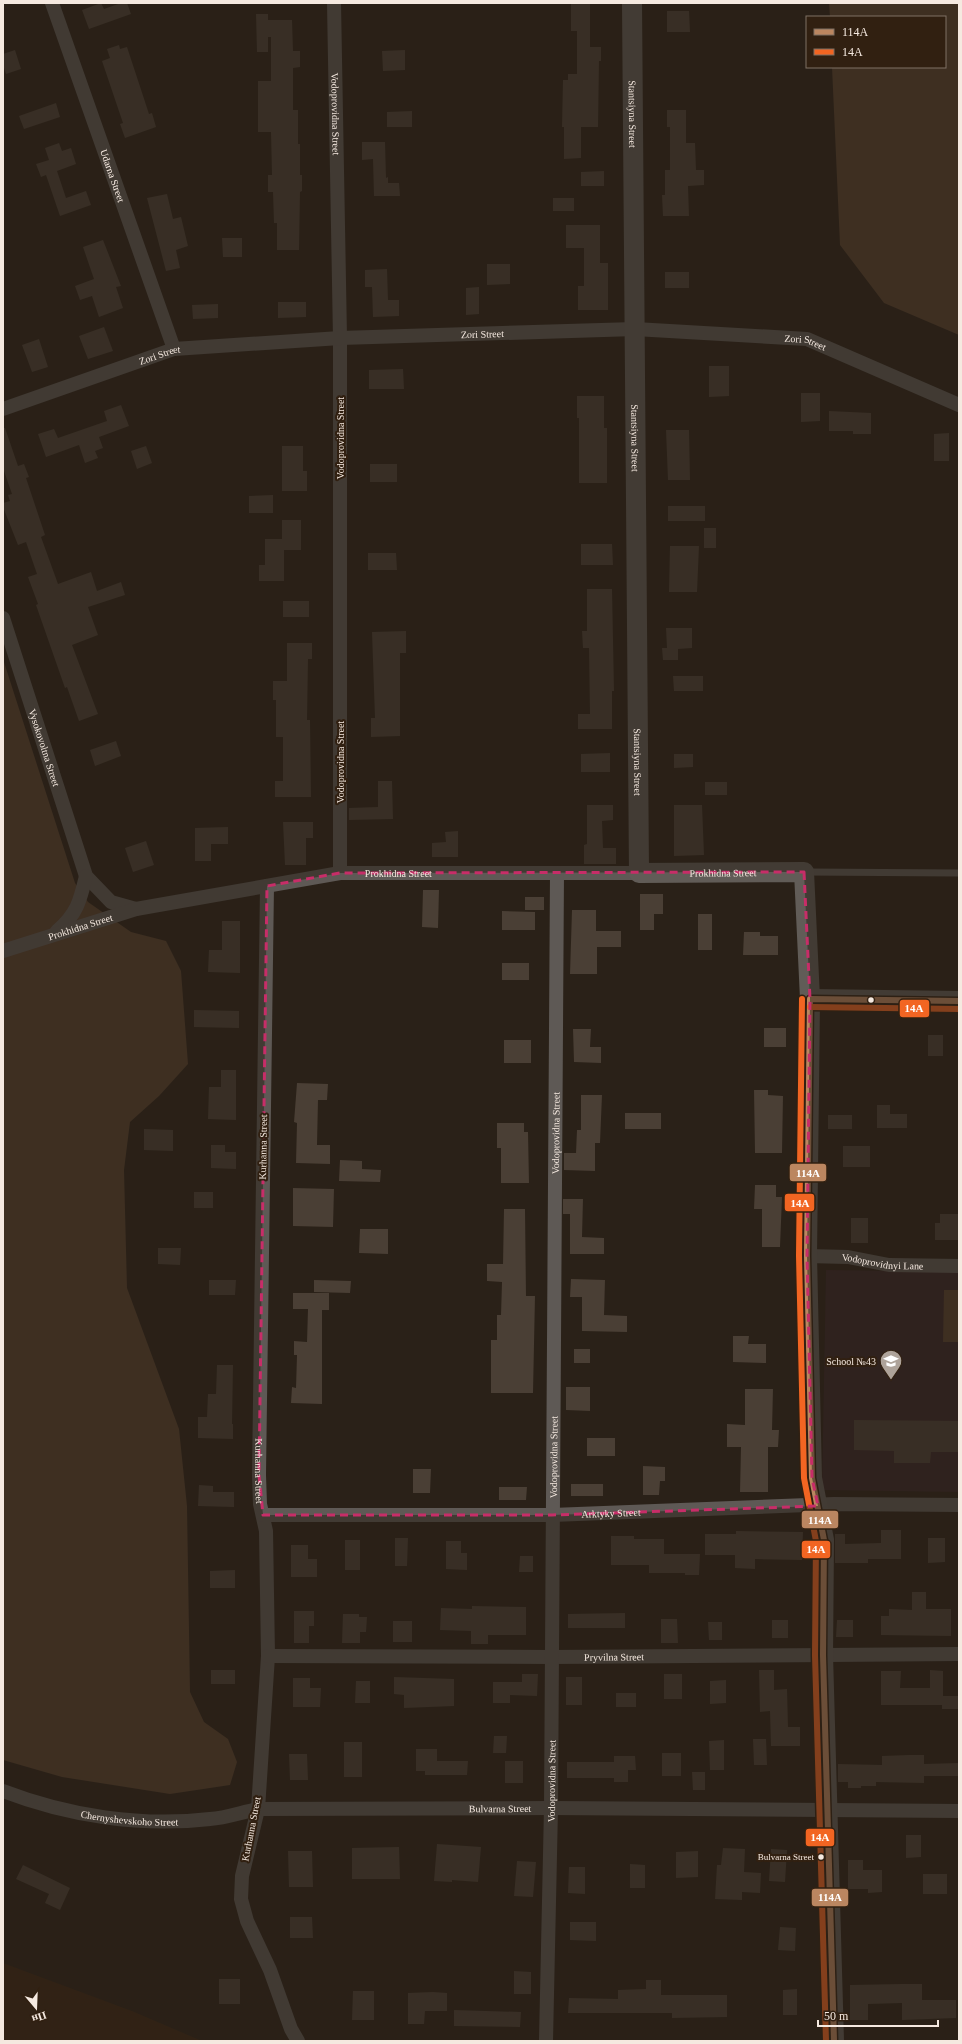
<svg xmlns="http://www.w3.org/2000/svg" width="962" height="2044" font-family="Georgia,serif">
  <rect width="100%" height="100%" fill="#2a2118"/>
  <path fill="#3a2513" d="M3,1963L132,2011L202,2041H3Z"/>
  <path fill="#372426" d="M826,1270L959,1272V1492L822,1490Z"/>
  <path fill="#57402e" d="M829,3H959V335L884,303L840,245L832,67H945V17H830Z
    M3,659L75,883L88,902L131,932L166,941L181,971L188,1064L159,1096L130,1122L124,1170L127,1288L179,1429L187,1506L190,1692L204,1722L228,1739L237,1762L230,1785L170,1794L62,1777L3,1760Z
    M944,1290H959V1342H943Z"/>
  <path fill="#4a3f35" d="M101,3L104,9L121,3H127L131,14L89,29L82,10Z
    M571,3H590V47H601V61H599L598,127H581V158L564,159V127H562L563,80H568V74H577V31H571Z
    M667,11H689L690,32H667Z
    M256,14H268V20H292L293,51H300V67L293,68V110H298V144H300V175H302V191L300,192L299,250H277V223H274L273,192H268V175H272L271,132H258V81H271V37H268V52H257Z
    M119,45L120,49L127,47L149,114L152,113L156,127L125,138L120,124L123,123L102,61L110,58L107,49Z
    M15,50L21,69L6,74L3,65V54Z
    M405,50V70L383,71L382,51Z
    M56,103L60,117L24,129L19,116Z
    M667,110H686V143H695L696,170H704V185L688,186L689,216H663L662,195H665V170H670V127H667Z
    M412,111V127H387V112Z
    M362,142H385L386,178L388,177V183H399L400,196H374L373,159L362,160Z
    M59,143L62,151L71,148L76,164L57,171L66,198L86,191L91,205L60,216L46,175L41,177L36,164L49,160L45,148Z
    M604,171V186H581V172Z
    M167,194L173,219L181,217L188,246L176,250L180,268L166,271L147,198Z
    M553,198H574V211H553Z
    M566,225H600V263H608V310H578V286H584V248H566Z
    M222,238H242V257H223Z
    M103,240L121,286L116,287L123,308L99,317L92,296L80,300L75,286L94,279L83,247Z
    M487,264H510V284L487,285Z
    M387,269L388,300H399V316L373,317L372,287H365V270Z
    M665,272H689V288H665Z
    M479,287V314L466,315V288Z
    M278,302H306V317L278,318Z
    M218,304V318L193,319L192,305Z
    M104,327L113,351L88,359L79,336Z
    M39,339L48,367L32,372L22,345Z
    M709,366H729V396L709,397Z
    M403,369L404,389H369V370Z
    M801,393H820V421L801,422Z
    M577,396H604V428H607V483H579V418H577Z
    M121,405L129,426L99,437L103,448L95,451L98,458L85,463L79,445L46,457L38,434L54,429L58,438L107,421L104,411Z
    M829,411L871,413V434H853V431H829Z
    M3,428H5L18,466L24,464L29,477L26,478L45,535L41,537L58,584L91,572L97,591L121,582L125,595L88,607L98,635L72,645L98,714L79,721L67,687L65,688L36,605L38,604L28,577L37,574L26,542L18,545L3,507V503L10,501L8,495L12,494L3,468Z
    M666,430H689L690,480H668Z
    M949,433V461H934V434Z
    M146,446L152,463L137,469L131,451Z
    M282,446H303V471H307V491H282Z
    M370,464H397V482H370Z
    M273,495V513H249V496Z
    M668,506H705V521H668Z
    M282,520H301V550H284V581H259V565H265V539H282Z
    M704,528H716V548H704Z
    M581,544H612L613,565H581Z
    M670,546H699L697,592H669Z
    M368,553H396L397,570H368Z
    M587,589H612L614,691H612V729H578V714H590L589,648H583L582,631H587Z
    M283,601H309V617H283Z
    M666,628H692V648L678,649V660H663L662,648H667Z
    M406,631V653H400V736L371,737V718H375L372,632Z
    M287,643H312V659H308L307,720H310L311,797H275V781H283V737H276V700H273V681H287Z
    M673,676H703V691H674Z
    M116,741L121,756L95,766L90,750Z
    M610,753V772H581V754Z
    M674,754H693V767L674,768Z
    M378,781H392L393,819L349,820V808L378,807Z
    M705,782H727V795H705Z
    M587,805H613V820L602,821L603,848H616V864H584V845L587,844Z
    M674,805H702L704,855L674,856Z
    M283,822H313V838H306V865H285Z
    M228,827V844H211V861H195V828Z
    M458,831V857H432V843L446,842L445,832Z
    M146,841L154,865L133,872L125,848Z
    M423,890H439L438,928L422,927Z
    M640,894H663V914H654V930H640Z
    M525,897H544V910H525Z
    M572,910H596V931H621V947H597V974H570Z
    M502,911L535,912V930H502Z
    M698,914H712V950H698Z
    M222,921H240V973L208,972L209,950H222Z
    M744,932H760V936H778V955H743Z
    M502,963H529V980H502Z
    M194,1010L239,1011V1028L194,1027Z
    M764,1028H786V1047H764Z
    M573,1029H591L590,1047H601V1063L574,1062Z
    M928,1035H943V1056H928Z
    M504,1040H531V1063H504Z
    M221,1070H236V1120L208,1119L209,1087H221Z
    M297,1083L328,1084L327,1100H318L317,1145H330V1164L296,1163L297,1123L294,1122Z
    M754,1090H768V1095L783,1096L782,1153H755Z
    M581,1095H602L600,1143H595V1171L564,1170V1153H576L577,1130H581Z
    M877,1105H890V1114H907V1128H877Z
    M625,1113H661V1129H625Z
    M828,1115H852V1129H828Z
    M497,1123H524V1132H528L529,1183H501V1148H497Z
    M144,1129L173,1130V1151L144,1150Z
    M211,1145H225V1152H236V1169L211,1168Z
    M843,1146H870V1167H843Z
    M340,1160L362,1161V1169L381,1170L380,1182L339,1181Z
    M755,1185H776V1197H782L780,1247H762V1209H754Z
    M293,1188L334,1189L333,1227L293,1226Z
    M194,1192H213V1208H194Z
    M563,1199H583L582,1237L604,1238V1254H570V1214H563Z
    M504,1209H525L526,1296H535L533,1393H491V1340H497V1315H501L502,1282L487,1281V1264H503Z
    M940,1214H959V1240H935V1223H940Z
    M851,1218H868V1243H851Z
    M360,1229H388V1254L359,1253Z
    M158,1248H181L180,1265L158,1264Z
    M571,1279L605,1280L604,1315L627,1316V1332L582,1331V1297H570Z
    M209,1280H236L235,1295H209Z
    M314,1280L351,1281L350,1293L314,1292Z
    M293,1293H329V1310H322V1404L291,1403L292,1387L296,1388L297,1355H294V1341L307,1342L308,1309H293Z
    M733,1336H749L748,1344H766V1363L733,1362Z
    M574,1349H590V1363H574Z
    M217,1365H233L232,1424H233V1439L198,1438V1417H207L208,1394H216Z
    M566,1387H590V1411L566,1410Z
    M745,1389H773L772,1430H779L778,1447H768V1492H740L741,1447H727V1424L745,1425Z
    M854,1420L959,1421V1452H931L930,1463H894V1451L854,1450Z
    M587,1438H615V1456H587Z
    M643,1466L665,1467V1481H660L659,1495H643Z
    M413,1469H431L430,1493H413Z
    M571,1484H603V1496H571Z
    M199,1485L213,1486V1492H234V1507L198,1506Z
    M499,1487H527L526,1500H499Z
    M881,1530H901V1559H868V1563H835V1534H845V1544L881,1543Z
    M736,1531L803,1532L802,1560L755,1559V1569L735,1568V1555H705V1534H736Z
    M611,1536H634V1539H664V1554H700L699,1575H685V1573H649V1565H611Z
    M395,1538H408L407,1566H395Z
    M928,1538H945V1562L928,1563Z
    M345,1540H360V1570H345Z
    M446,1541H461V1553H467V1570L446,1569Z
    M291,1545H308V1559H317V1577H291Z
    M520,1556H533V1572H519Z
    M235,1570V1588H210V1571Z
    M912,1592H926V1609H951V1636L881,1635V1616H889V1609L912,1610Z
    M472,1606L526,1607V1635H488V1644H471V1631L440,1630L441,1608L472,1609Z
    M294,1611H314V1626H309V1643H294Z
    M625,1613V1628H568V1614Z
    M343,1614H359V1617H367L366,1632H360V1643H342Z
    M661,1619H677L678,1643H661Z
    M772,1620H788V1638H772Z
    M837,1620H853V1637H836Z
    M393,1621H412V1642H393Z
    M708,1622H722V1640H709Z
    M211,1670H235V1684H211Z
    M759,1670H774V1690L787,1689L788,1727H800V1746H771L770,1711L760,1712Z
    M930,1670L943,1671V1696H959V1709H942V1705H881V1671H901L900,1688H930Z
    M522,1674H538L537,1696L510,1695V1703H493V1682H522Z
    M664,1674H682V1699H664Z
    M394,1677L454,1679V1706L404,1708V1695L394,1694Z
    M566,1677H582V1705H566Z
    M293,1678H310V1688H321L320,1707H293Z
    M726,1680V1703L710,1704V1681Z
    M356,1681H370V1703H355Z
    M616,1693H636V1707H616Z
    M494,1736H507L506,1753H493Z
    M753,1739H766L767,1765H754Z
    M724,1740V1770H710L709,1741Z
    M344,1742H362V1777H344Z
    M416,1749H437V1761H468L467,1775H425V1771H416Z
    M662,1753H681V1776H662Z
    M289,1754H307L308,1780H290Z
    M909,1755H924V1764L959,1763V1776H924V1783L876,1782V1786H861V1788H848V1782H838V1764L882,1765V1756Z
    M614,1756H635L636,1770H628V1782H614V1778H567V1762H614Z
    M505,1761H523V1783H505Z
    M692,1772H705V1790H693Z
    M906,1835H921V1857L906,1858Z
    M437,1844L481,1847L478,1882L452,1880V1882L434,1881Z
    M399,1847L400,1879H352V1848Z
    M723,1848L745,1849L744,1872L761,1873L760,1893L742,1892V1900L715,1899L717,1865H721Z
    M771,1849L787,1850L785,1882L769,1881Z
    M288,1851H312L313,1887H289Z
    M698,1851V1877L676,1878V1852Z
    M848,1860H863V1870H882V1892L868,1893V1889H848Z
    M517,1861L536,1862L533,1897L514,1896Z
    M630,1864L645,1865V1888H630Z
    M23,1865L70,1888L60,1910L45,1903L49,1894L16,1879Z
    M569,1867H585V1894L568,1893Z
    M923,1874H947V1894H923Z
    M290,1917H312L313,1938H290Z
    M570,1922H596V1941L570,1940Z
    M780,1927L796,1928L795,1951L778,1950Z
    M514,1971L531,1972V1994H514Z
    M219,1979H240V2004H219Z
    M646,1980H661V1995H727V2017L672,2018V2013H568L569,1998L618,1999V1990L646,1989Z
    M902,1984H922V2000H956V2018L902,2020V2003L868,2004V2020H850V1985Z
    M797,1989V2015H783V1990Z
    M353,1991H374V2020H352Z
    M433,1992L447,1993V2011H425L424,2024H408V1993Z
    M454,2010L521,2012L520,2027L454,2026Z"/>
  <g fill="none" stroke-linecap="round" stroke-linejoin="round">
    <path stroke="#5e5955" stroke-width="7" d="M806,872L959,873"/>
    <g stroke="#5e5955" stroke-width="14">
      <path id="s1" d="M52,3L174,349"/>
      <path id="s2" d="M334,3L340,338V873"/>
      <path id="s3" d="M3,409L174,349L340,338L635,329L807,339L959,405"/>
      <path id="s4" d="M3,618L86,876L111,902L136,909"/>
      <path id="s5" d="M267,886L259,1475L260,1504L266,1531L268,1656L258,1809L242,1876L241,1899L247,1921L270,1970L291,2029L298,2041"/>
      <path d="M57,931C77,914 80,901 86,876"/>
      <path id="s6" d="M3,951L136,909L340,873H639"/>
      <path id="s7" d="M807,1256L848,1257L889,1265L959,1266"/>
      <path id="s8" d="M263,1515H552L834,1504L959,1505"/>
      <path id="s9" d="M268,1656L551,1657L959,1654"/>
      <path id="s10" d="M3,1791C68,1816 141,1827 210,1819C226,1818 242,1812 258,1809L551,1808L959,1811"/>
      <path id="s11" d="M546,2041L551,1808L557,873"/>
    </g>
    <g stroke="#615c57" stroke-width="20">
      <path id="s12" d="M632,3L639,873L804,872L810,999L807,1256L812,1478L824,1540L823,1655L834,2041"/>
      <path d="M810,999L959,1001"/>
    </g>
    <g stroke="#312011" stroke-width="9">
      <path id="bus-1" d="M810,999L807,1256L812,1478L824,1540L823,1655L834,2041
        M810,999L959,1001"/>
    </g>
    <g stroke="#312011" stroke-width="9">
      <path id="bus-2" d="M802,999L799,1256L804,1478L816,1541L815,1655L826,2041
        M810,1007L959,1009"/>
    </g>
    <use href="#bus-1" stroke="#bb8660" stroke-width="6"/>
    <use href="#bus-2" stroke="#f26522" stroke-width="6"/>
  </g>
  <path d="M0 0H962V2044H0ZM804,872L810,999L807,1256L812,1478L818,1506L552,1515H263L259,1475L267,886L340,873Z" fill="#2a2118" fill-opacity=".55" fill-rule="evenodd"/>
  <path fill="none" stroke="#c72d68" stroke-width="3" stroke-dasharray="8 5" stroke-linejoin="round" d="M804,872L810,999L807,1256L812,1478L818,1506L552,1515H263L259,1475L267,886L340,873Z"/>
  <defs>
    <g id="school-pin" transform="scale(1.15)"><path d="M0 17L-7.5 6A9.5 9.5 0 1 1 7.5 6Z" fill="#aea39a" stroke="#312011"/><path d="M0-5L7-2L0 1L-7-2ZM-4 1L0 2.5L4 1V4Q0 6-4 4Z" fill="#fff"/></g>
  </defs>
  <g fill-rule="evenodd">
    <use href="#school-pin" x="891" y="1361"/>
  </g>
  <g fill="#f5e9e0" stroke="#312011" stroke-width="1.5">
    <circle cx="871" cy="1000" r="3.5"/>
    <circle cx="821" cy="1857" r="3.5"/>
  </g>
  <g text-anchor="middle" dominant-baseline="central" stroke-width="4" stroke-linejoin="round" paint-order="stroke">
    <g font-size="9" fill="#f5e9e0" stroke="#312011" text-anchor="end">
      <text x="814" y="1857">Bulvarna Street</text>
    </g>
    <g font-size="10" fill="#f5e9e0" stroke="#312011">
      <text stroke="none"><textPath href="#s2" startOffset="111">Vodoprovidna Street</textPath></text>
      <text stroke="none"><textPath href="#s12" startOffset="111">Stantsiyna Street</textPath></text>
      <text stroke="none"><textPath href="#s1" startOffset="183">Udarna Street</textPath></text>
      <text stroke="none"><textPath href="#s3" startOffset="490">Zori Street</textPath></text>
      <text stroke="none"><textPath href="#s3" startOffset="814">Zori Street</textPath></text>
      <text stroke="none"><textPath href="#s3" startOffset="166">Zori Street</textPath></text>
      <text transform="translate(340 438) rotate(-90)">Vodoprovidna Street</text>
      <text stroke="none"><textPath href="#s12" startOffset="435">Stantsiyna Street</textPath></text>
      <text stroke="none"><textPath href="#s4" startOffset="136">Vysokovoltna Street</textPath></text>
      <text transform="translate(340 762) rotate(-90)">Vodoprovidna Street</text>
      <text stroke="none"><textPath href="#s12" startOffset="759">Stantsiyna Street</textPath></text>
      <text stroke="none"><textPath href="#s12" startOffset="954">Prokhidna Street</textPath></text>
      <text stroke="none"><textPath href="#s6" startOffset="405">Prokhidna Street</textPath></text>
      <text stroke="none"><textPath href="#s6" startOffset="81">Prokhidna Street</textPath></text>
      <text stroke="none"><textPath href="#s11" startOffset="908">Vodoprovidna Street</textPath></text>
      <text transform="translate(263 1147) rotate(-89)">Kurhanna Street</text>
      <text stroke="none"><textPath href="#s7" startOffset="76">Vodoprovidnyi Lane</textPath></text>
      <text stroke="none"><textPath href="#s11" startOffset="584">Vodoprovidna Street</textPath></text>
      <text stroke="none"><textPath href="#s5" startOffset="585">Kurhanna Street</textPath></text>
      <text stroke="none"><textPath href="#s8" startOffset="348">Arktyky Street</textPath></text>
      <text stroke="none"><textPath href="#s9" startOffset="346">Pryvilna Street</textPath></text>
      <text stroke="none"><textPath href="#s11" startOffset="260">Vodoprovidna Street</textPath></text>
      <text stroke="none"><textPath href="#s10" startOffset="502">Bulvarna Street</textPath></text>
      <text stroke="none"><textPath href="#s10" startOffset="130">Chernyshevskoho Street</textPath></text>
      <text transform="translate(251 1829) rotate(-79)">Kurhanna Street</text>
    </g>
    <g font-size="10" fill="#f5e9e0" stroke="#312011" text-anchor="end">
      <text x="876" y="1361">School №43</text>
    </g>
  </g>
  <g stroke="#312011" stroke-width="1.5">
    <rect x="899" y="999" width="31" height="19" rx="4" fill="#f26522"/>
    <rect x="789" y="1163" width="38" height="19" rx="4" fill="#bb8660"/>
    <rect x="784" y="1193" width="31" height="19" rx="4" fill="#f26522"/>
    <rect x="801" y="1510" width="38" height="19" rx="4" fill="#bb8660"/>
    <rect x="801" y="1540" width="30" height="19" rx="4" fill="#f26522"/>
    <rect x="805" y="1828" width="30" height="19" rx="4" fill="#f26522"/>
    <rect x="811" y="1888" width="38" height="19" rx="4" fill="#bb8660"/>
  </g>
  <g font-size="11" text-anchor="middle" font-weight="bold" fill="#fff">
    <text x="914" y="1012">14А</text>
    <text x="808" y="1177">114А</text>
    <text x="800" y="1207">14А</text>
    <text x="820" y="1524">114А</text>
    <text x="816" y="1553">14А</text>
    <text x="820" y="1841">14А</text>
    <text x="830" y="1901">114А</text>
  </g>
  <rect width="962" height="2044" fill="none" stroke="#f5e9e0" stroke-width="8"/>
  <rect x="806" y="16" width="140" height="52" fill="#312011" stroke="#7f7064"/>
  <rect x="814" y="29" width="20" height="6" fill="#bb8660" stroke="#7f7064"/>
  <text x="842" y="36" font-size="12" fill="#f5e9e0">114А</text>
  <rect x="814" y="49" width="20" height="6" fill="#f26522" stroke="#7f7064"/>
  <text x="842" y="56" font-size="12" fill="#f5e9e0">14А</text>
  <g transform="translate(36 2008) rotate(161)" stroke="#312011" stroke-width="3" paint-order="stroke">
  <path d="M0-3L7 15L0 10L-7 15Z" fill="#f5e9e0"/>
  <text y="-6" font-size="11" font-weight="bold" text-anchor="middle" fill="#f5e9e0">Пн</text>
  </g>
  <path d="M818 2020v6h120v-6" fill="none" stroke="#f5e9e0" stroke-width="2"/>
  <text x="824" y="2020" font-size="12" fill="#f5e9e0" stroke="#312011" stroke-width="3" paint-order="stroke">50 m</text>
</svg>
